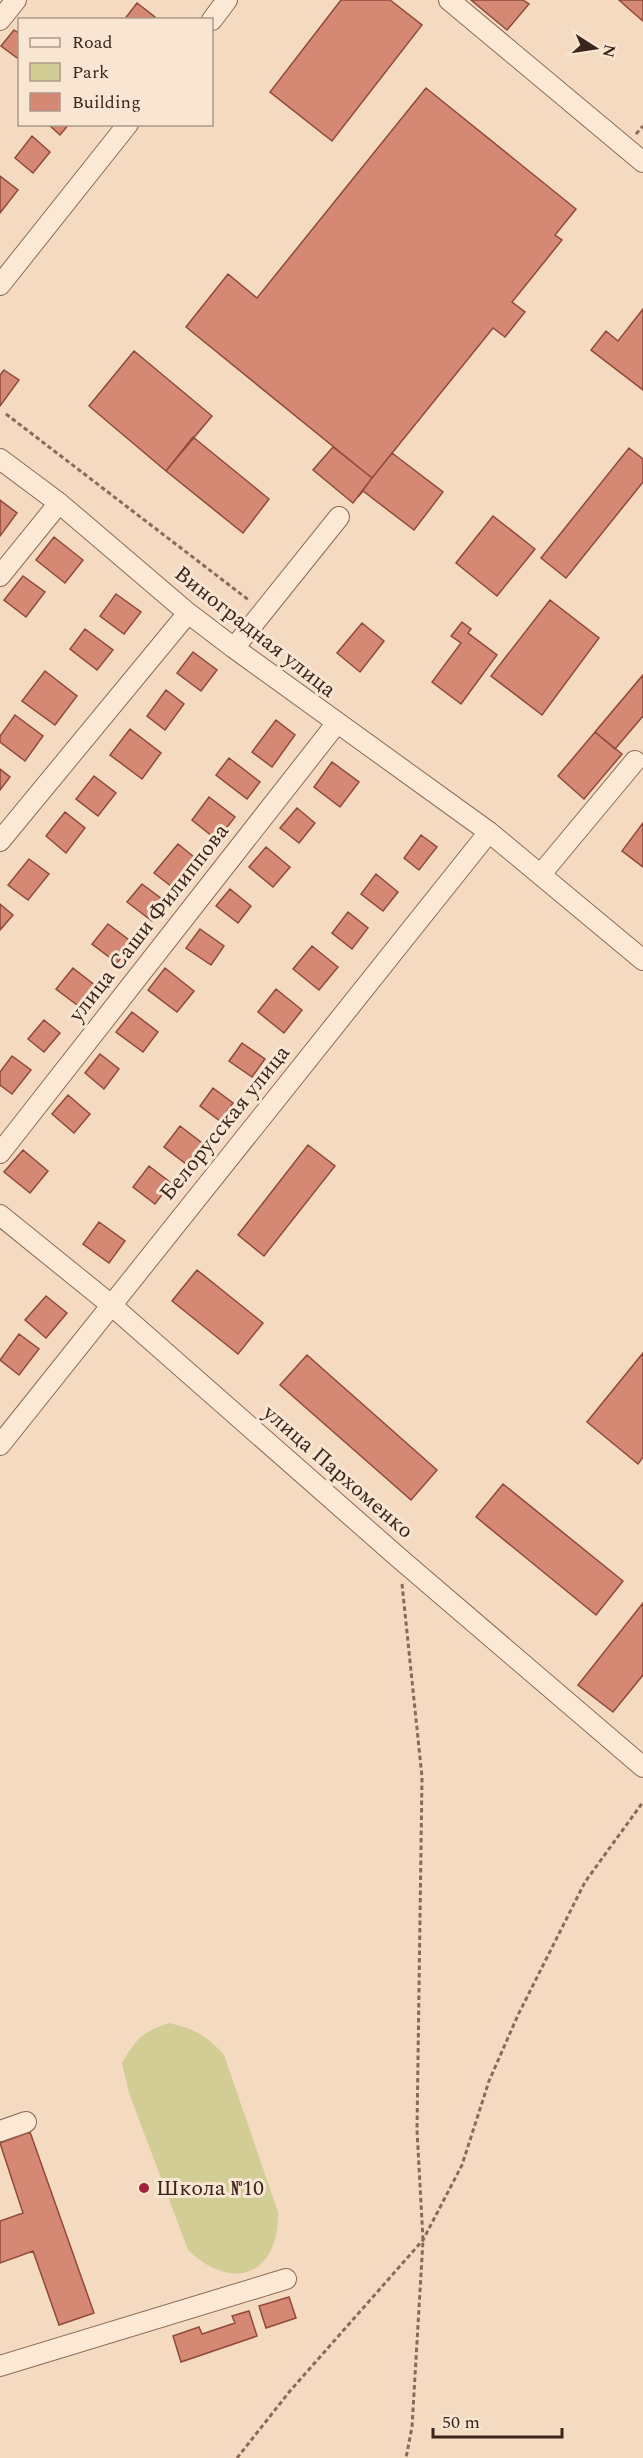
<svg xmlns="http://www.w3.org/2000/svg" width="643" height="2458" font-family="Spectral,serif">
  <rect width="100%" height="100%" fill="#f3dac1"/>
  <path fill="#d2cd94" d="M169,2023C195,2029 206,2035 224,2055L278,2212C279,2275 233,2293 188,2250L129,2093L122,2063C136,2039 142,2032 169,2023Z"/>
  <path fill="#d58873" stroke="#904a3a" stroke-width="1.5" d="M341,0H390L422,25L332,141L270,92Z
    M471,0H523L529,4L507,30Z
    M619,0H643V21L629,9Z
    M137,3L155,17L153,20H124Z
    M14,30L20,34V60L1,46Z
    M426,88L576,209L555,235L562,240L512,302L525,312L505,337L493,328L372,478L186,327L228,274L257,298Z
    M48,124H69L60,135Z
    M32,136L50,152L33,173L15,158Z
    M0,176L18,190L0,213Z
    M643,309V390L591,350L606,331L618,341Z
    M134,351L212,416L166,471L89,406Z
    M4,370L19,380L0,406V375Z
    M193,437L269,499L243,533L166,471Z
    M333,447L372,478L353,503L313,470Z
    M629,448L643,459V482L566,578L541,558Z
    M392,453L443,492L414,530L363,491L358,497L372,478Z
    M0,500L17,513L0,536Z
    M493,516L535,549L497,596L456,563Z
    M54,537L83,560L65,583L36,560Z
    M23,576L45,592L26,617L4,600Z
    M116,594L141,612L124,634L100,616Z
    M550,600L599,638L542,715L491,676Z
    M462,622L471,629L468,633L497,655L461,704L432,682L461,643L451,636Z
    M362,623L384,641L360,672L337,653Z
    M85,629L113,650L97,670L70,649Z
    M193,652L217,670L201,691L177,673Z
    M45,671L77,696L55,725L22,701Z
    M643,675V716L615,749L595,732Z
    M166,690L184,704L165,730L147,716Z
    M15,715L43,736L25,761L0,742V736Z
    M276,720L295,735L272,767L252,752Z
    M130,729L161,753L142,779L110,755Z
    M595,732L622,754L584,799L558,776Z
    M229,758L260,782L247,799L216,775Z
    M332,762L359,782L340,807L314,787Z
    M0,769L10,777L0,790Z
    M94,776L116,793L98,816L76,799Z
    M209,797L235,817L217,840L192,820Z
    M297,808L315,823L299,843L280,828Z
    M65,812L85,828L66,853L46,836Z
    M643,823V867L622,851Z
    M421,835L437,847L419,870L404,858Z
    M178,844L199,861L176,890L154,873Z
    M266,847L290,867L273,887L249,867Z
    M29,859L49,874L28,900L8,885Z
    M376,874L398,892L383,911L361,894Z
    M142,884L166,902L152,921L127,902Z
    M230,889L251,906L238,923L216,906Z
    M0,904L13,915L0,930Z
    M348,912L368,928L352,949L332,933Z
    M108,924L133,943L117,963L92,944Z
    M200,929L224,946L211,965L186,948Z
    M312,946L338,967L319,990L293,969Z
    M73,968L97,987L81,1008L56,989Z
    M165,968L194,991L177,1012L148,990Z
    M276,989L302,1010L284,1033L258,1012Z
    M132,1012L158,1032L143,1052L116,1032Z
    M44,1020L60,1033L44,1052L28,1039Z
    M242,1043L265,1059L252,1077L229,1061Z
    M100,1054L119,1069L104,1089L85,1073Z
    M12,1056L31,1070L12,1094L0,1085V1072Z
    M213,1088L233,1103L220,1121L200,1106Z
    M68,1095L90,1114L74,1133L52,1114Z
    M180,1126L202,1143L186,1164L164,1147Z
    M308,1145L335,1166L264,1256L238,1235Z
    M23,1150L48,1171L30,1193L4,1172Z
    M149,1166L171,1183L155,1204L133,1187Z
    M99,1222L125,1241L109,1263L83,1244Z
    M197,1270L263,1323L238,1354L172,1301Z
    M46,1296L67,1313L46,1338L25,1320Z
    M19,1334L39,1349L19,1375L0,1360Z
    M643,1353V1457L638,1464L587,1422Z
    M307,1355L437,1470L411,1500L280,1385Z
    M503,1484L623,1581L596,1615L476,1517Z
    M643,1603V1675L613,1712L578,1685Z
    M30,2132L94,2313L59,2325L33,2251L0,2263V2221L23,2213L0,2143Z
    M289,2297L296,2318L266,2328L259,2306Z
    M249,2311L257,2336L181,2362L173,2336L199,2327L202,2334L235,2323L232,2316Z"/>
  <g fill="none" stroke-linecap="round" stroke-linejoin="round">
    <g stroke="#8e6956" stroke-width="22">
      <path id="minor" d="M449,0L643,162
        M0,20L16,0
        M212,20L227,0
        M0,285L128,124
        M0,459L59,503L188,613L234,648L489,832L643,960
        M0,576L59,503
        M234,648L339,517
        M0,841L188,613
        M541,874L635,761
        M0,1153L336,724
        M0,1215L110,1304L399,1558L643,1767
        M0,1445L489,832
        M0,2131L26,2122
        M0,2366L286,2279"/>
    </g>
    <path stroke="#8e6956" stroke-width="3" stroke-dasharray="4.5 3" stroke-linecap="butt" d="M636,134L643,126
      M6,414L250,601
      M402,1584L422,1777L417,2130L423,2240L412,2427L406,2458
      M237,2458L290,2391L423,2240L462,2165L489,2081L518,2015L585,1882L643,1802"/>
    <use href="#minor" stroke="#fce9d5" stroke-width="20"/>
  </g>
  <circle fill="#a4203b" stroke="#f9e6d2" stroke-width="2" cx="144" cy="2188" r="6"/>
  <g text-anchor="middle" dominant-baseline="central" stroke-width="6" stroke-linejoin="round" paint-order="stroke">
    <g font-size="22" fill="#3c251c" stroke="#f9e6d2">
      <text transform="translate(255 632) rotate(38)">Виноградная улица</text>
      <text transform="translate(149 923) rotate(-52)">улица Саши Филиппова</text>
      <text transform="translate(225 1123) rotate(-51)">Белорусская улица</text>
      <text transform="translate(338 1472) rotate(41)">улица Пархоменко</text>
    </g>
    <g font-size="22" fill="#3c251c" stroke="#f9e6d2" text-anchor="start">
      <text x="156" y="2188">Школа №10</text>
    </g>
  </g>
  <rect x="18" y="18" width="195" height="108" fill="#f9e6d2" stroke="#ad9989" stroke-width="1.5"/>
  <rect x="30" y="38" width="30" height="9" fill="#fce9d5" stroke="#ad9989" stroke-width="1.5"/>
  <text x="72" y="48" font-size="18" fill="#3c251c">Road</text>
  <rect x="30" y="63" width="30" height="18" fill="#d2cd94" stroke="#ad9989" stroke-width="1.5"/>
  <text x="72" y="78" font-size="18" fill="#3c251c">Park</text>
  <rect x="30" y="93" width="30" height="18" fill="#d58873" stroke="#ad9989" stroke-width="1.5"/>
  <text x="72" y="108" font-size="18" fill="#3c251c">Building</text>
  <g transform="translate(595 48) rotate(102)" stroke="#f9e6d2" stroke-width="4.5" paint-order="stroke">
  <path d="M0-4.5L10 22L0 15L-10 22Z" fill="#3c251c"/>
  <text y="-9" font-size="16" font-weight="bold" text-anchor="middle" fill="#3c251c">N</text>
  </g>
  <path d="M433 2428v9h129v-9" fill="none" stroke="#3c251c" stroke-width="3"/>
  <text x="442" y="2428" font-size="18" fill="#3c251c" stroke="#f9e6d2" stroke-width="4.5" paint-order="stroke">50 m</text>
</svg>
